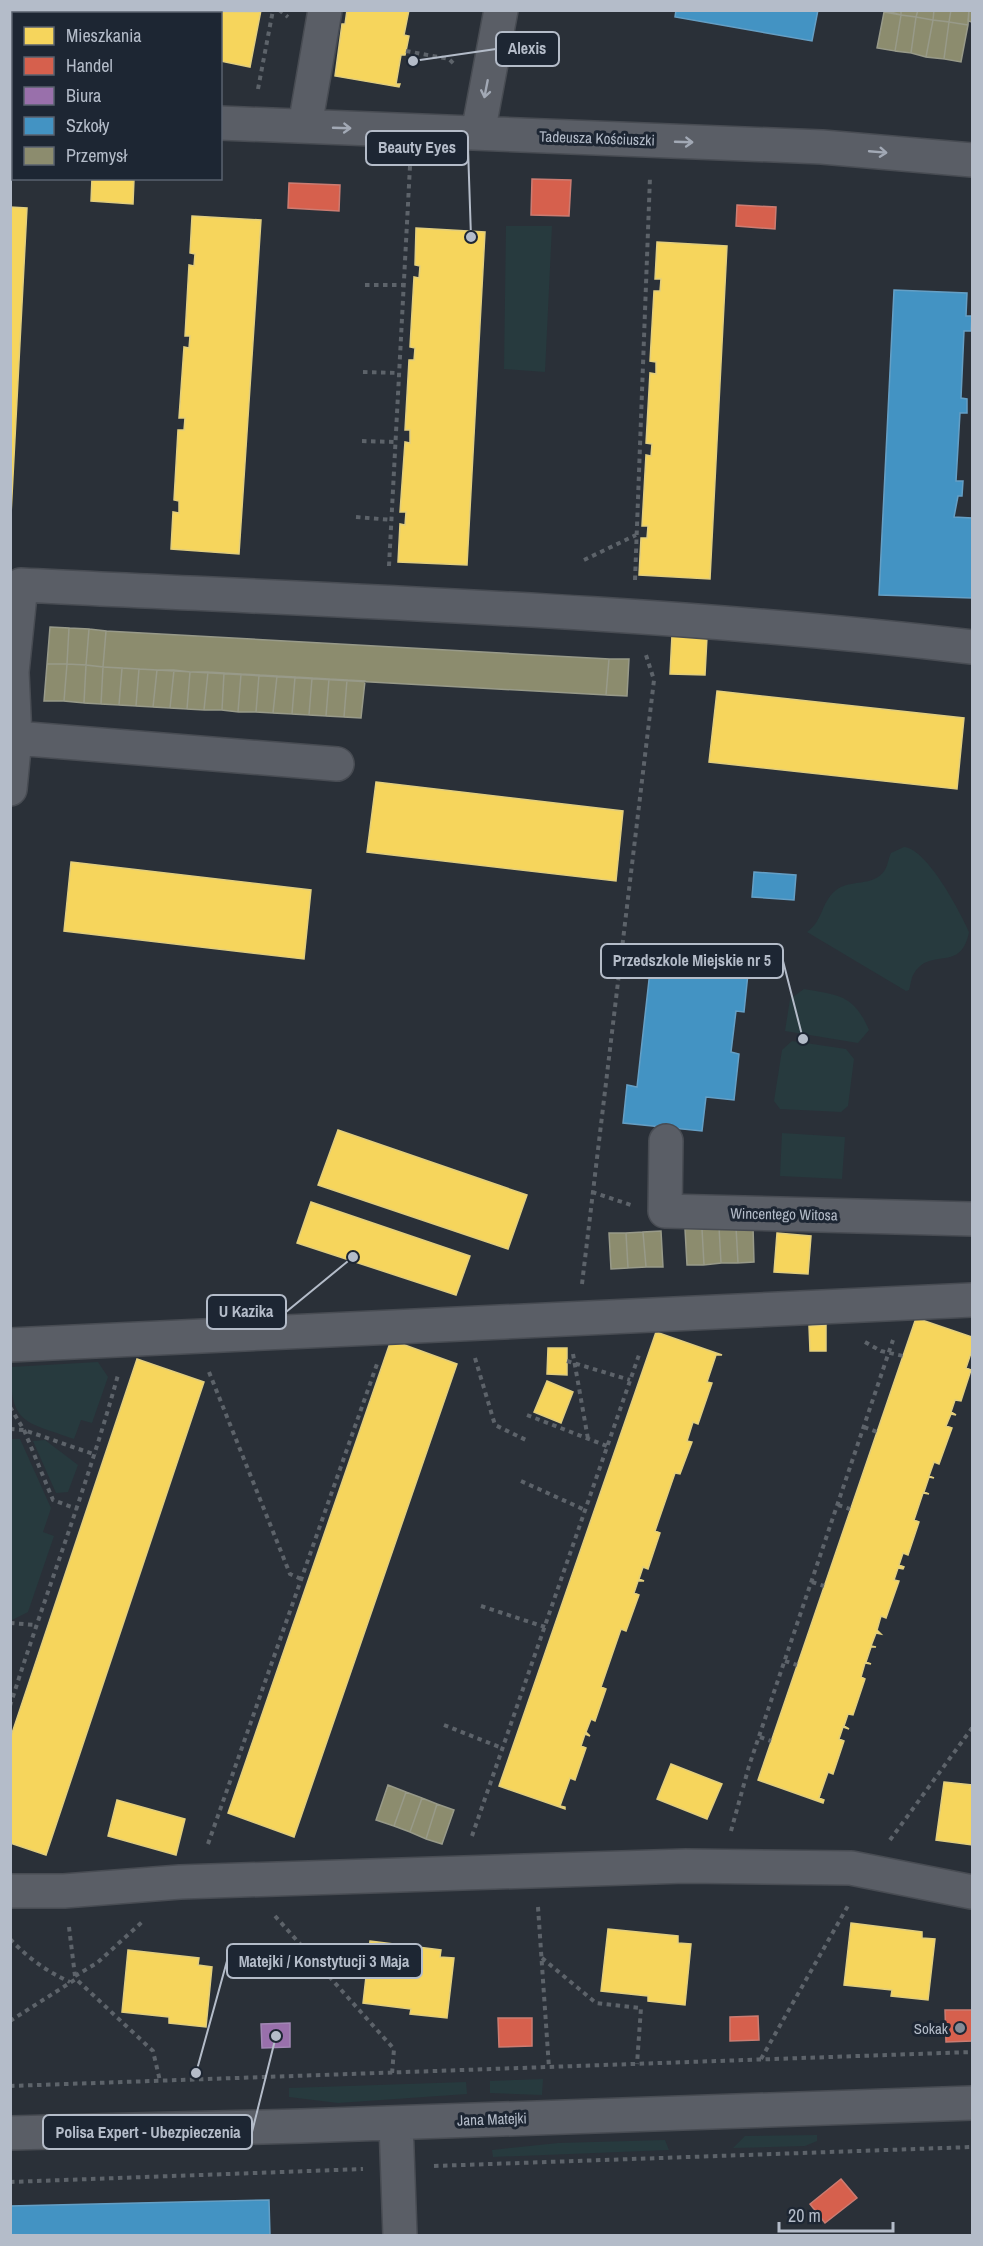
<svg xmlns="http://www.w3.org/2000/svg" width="983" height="2246" font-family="'Archivo Narrow',sans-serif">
  <rect width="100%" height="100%" fill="#2a3038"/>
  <path fill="#273a3e" d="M506,226H552L545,372L504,369Z
    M904,847C927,849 960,911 969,932C961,973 932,947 915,972C911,977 911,984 909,990L906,991L807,932C823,921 821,903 835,891C850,878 873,888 885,870C888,865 888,859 891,853Z
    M804,989C839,995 854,995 869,1030L858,1043L785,1031L790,999Z
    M792,1041L846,1049L854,1059L848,1106L841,1112L780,1109L774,1101L782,1050Z
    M782,1133L845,1137L842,1179L780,1176Z
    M98,1362L108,1377L92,1423L81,1420L74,1439C25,1421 10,1425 11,1367Z
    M10,1439H20L51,1508L43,1532L54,1536L28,1612L12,1620Z
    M45,1440L78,1465L68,1492L56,1493L33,1441Z
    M543,2079L542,2095L490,2093V2081Z
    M466,2082L467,2094L338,2103L289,2097V2088Z
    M817,2135V2141L805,2146L733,2148L745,2136Z
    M665,2140L669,2150L493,2157L492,2150L558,2143Z"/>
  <path fill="#f6d55c" stroke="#e2ce7d" stroke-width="1.5" d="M10,10L258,12L261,10L250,67L220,61V14H14V24L10,23Z
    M347,10H409L404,35L409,36L406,51L405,55H401L396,84H400L399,87L335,76L342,24H345Z
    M92,178L134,179L133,204L91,201Z
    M10,207L27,208L10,534Z
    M192,216L261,220L239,554L171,549L173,512L179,513V501L174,500L178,430H184L185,418H179L184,347L189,348L190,336H185L189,265L194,266L195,254L190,253Z
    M416,228L485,232L467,565L398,562L400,524L405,525L406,512H400L405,442L410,443V430H405L409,360H414L415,348L410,347L414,277L419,278L420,266L415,265Z
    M657,242L727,246L710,579L639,575L641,538H647L648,526H642L646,455L651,456L652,444L646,443L650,373L656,374V362L650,361L654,291H660L661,279H655Z
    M672,635L707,637L705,675L670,674Z
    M717,691L964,718L957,789L709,762Z
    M376,782L623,811L616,881L367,852Z
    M71,862L311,890L304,959L64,931Z
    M338,1130L527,1195L508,1249L318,1185Z
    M311,1202L470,1256L456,1295L297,1243Z
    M777,1233L811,1236L808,1274L774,1272Z
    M916,1318L972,1337V1350L966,1368L971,1370L961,1401L955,1400L951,1412L956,1415L951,1414L946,1426L952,1428L939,1464L934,1462L929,1476L934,1478L929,1477L924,1492L929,1494L923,1493L914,1520L919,1522L908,1555L903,1553L899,1565L904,1567L903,1569L898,1568L894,1580L899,1581L886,1618L881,1616L877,1630L881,1634L876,1633L871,1646L876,1647H871L866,1662L871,1664L865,1663L861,1677L865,1679L853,1715L848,1714L844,1726L849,1729L843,1727L839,1739L844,1741L833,1774L828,1772L819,1798L824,1800L823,1803L758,1780Z
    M826,1325V1351H810L809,1326Z
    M656,1332L722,1355H716L707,1382L712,1383L698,1424L693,1422L687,1441L692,1442L680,1474L675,1473L655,1531L660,1533L648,1569L643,1567L639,1579L644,1581H638L634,1593L639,1595L626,1631L621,1629L601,1687L606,1689L595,1721L591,1719L586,1732L590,1736L585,1734L581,1746L586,1748L575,1780L570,1778L560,1806L565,1807V1809L499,1786Z
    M391,1340L457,1364L294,1837L228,1813Z
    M548,1348H567V1375L547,1374Z
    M137,1359L204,1382L46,1855L10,1843V1739Z
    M547,1381L573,1392L561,1423L534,1412Z
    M671,1764L722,1784L707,1819L657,1799Z
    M944,1782L972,1785V1845L936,1840Z
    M117,1800L185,1819L176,1855L108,1836Z
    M851,1923L922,1932V1938L935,1939L928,2000L891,1996L892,1990L844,1985Z
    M608,1929L678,1936V1943L691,1944L685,2005L648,2001V1996L601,1991Z
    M370,1941L441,1950L440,1957L454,1958L447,2018L410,2014L411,2009L363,2003Z
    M128,1950L199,1958L198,1965L212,1967L206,2027L169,2023V2017L122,2012Z"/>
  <path fill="#d6604d" stroke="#cc7c72" stroke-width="1.5" d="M532,179L571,180L569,216L531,215Z
    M289,183L340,185L339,211L288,208Z
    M737,205L776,207L775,229L736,226Z
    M945,2010H972V2041L946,2042Z
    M758,2016L759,2040L730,2041V2017Z
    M498,2018H532V2046L499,2047Z
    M841,2179L857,2198L825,2223L810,2204Z"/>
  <path fill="#9970ab" stroke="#a187b4" stroke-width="1.5" d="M290,2023V2047L262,2048L261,2024Z"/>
  <path fill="#4393c3" stroke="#659fc5" stroke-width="1.5" d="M676,10H818L812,41L675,17Z
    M894,290L967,293L966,316H972L971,331H964L961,398L967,399V413H960L956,481H963L962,496H958L954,517L972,518V598L879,595Z
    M754,872L796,875L794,900L752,897Z
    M652,953L749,964L744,1012L736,1011L731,1052L739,1054L734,1100L706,1097L702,1131L623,1123L627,1085L637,1087Z
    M269,2200L270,2236H10V2206Z"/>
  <path fill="#8c8c6e" stroke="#989a89" stroke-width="1.5" d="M884,10H901V15Z
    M901,10H918L916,17L901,15Z
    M918,10H934L933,20L916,17Z
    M934,10H951L949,22L933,20Z
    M951,10H969L968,25L949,22Z
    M969,10H972V22L968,21Z
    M884,12L901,15L895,51L877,48Z
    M901,15L916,17L911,53L895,51Z
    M916,17L933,20L926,57L911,53Z
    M933,20L949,22L944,59L926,57Z
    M949,22L968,25L961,62L944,59Z
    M50,627L69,628L67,664H47Z
    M69,628L89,629L86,665L67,664Z
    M89,629L106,631L103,667L86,665Z
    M106,631L609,659L606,695L103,667Z
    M609,659H629L627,696L606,695Z
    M47,664H67L64,701H44Z
    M67,664L86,665L84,703L64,701Z
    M86,665L103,667L101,704L84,703Z
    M103,667L122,668L119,705L101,704Z
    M122,668L139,669L136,706L119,705Z
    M139,669L157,670L153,707L136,706Z
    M157,670H174L170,708L153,707Z
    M174,670L190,672L187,709L170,708Z
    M190,672H208L204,710L187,709Z
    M208,672L224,673L222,710H204Z
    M224,673L241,674L238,712L222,710Z
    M241,674L259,675L256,712H238Z
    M259,675L277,676L273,713L256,712Z
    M277,676L295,677L292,714L273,713Z
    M295,677L312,678L309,715L292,714Z
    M312,678L329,679L326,716L309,715Z
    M329,679L347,680L344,717L326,716Z
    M347,680L365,681L361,718L344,717Z
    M753,1226L754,1262L738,1263L736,1227Z
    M719,1227L721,1263L704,1265L702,1229Z
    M719,1227H736L738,1263H721Z
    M685,1229H702L704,1265H687Z
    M661,1231L663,1267H646L643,1232Z
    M643,1232L646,1267L628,1268L626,1233Z
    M609,1233H626L628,1268L611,1269Z
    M388,1785L406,1792L394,1826L376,1820Z
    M406,1792L422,1798L410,1832L394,1826Z
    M422,1798L437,1804L426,1839L410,1832Z
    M437,1804L454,1810L442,1844L426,1839Z"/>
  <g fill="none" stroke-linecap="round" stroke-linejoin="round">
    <g stroke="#484c53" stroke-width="36">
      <path id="minor" d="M10,113H14
        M220,123L822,147L972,160
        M305,126L325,10
        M478,133L501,10
        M15,738L337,764
        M10,789L15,738L12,672L21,585C338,601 657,610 972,647
        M666,1141L665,1211L972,1219
        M10,1345L972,1300
        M10,1891H64L180,1882L686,1866L851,1868L972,1892
        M396,2123L400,2236
        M10,2133L301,2126L972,2103"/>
    </g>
    <path stroke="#5d636a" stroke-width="4" stroke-dasharray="4.5 4.5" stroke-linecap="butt" d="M279,10L288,17
      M10,42H14
      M406,51L449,59L455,65
      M258,89L273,10
      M365,285H404
      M363,372L399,373
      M362,441L396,442
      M356,517L392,520
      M584,560L636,535
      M389,566L410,166
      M635,580L650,177
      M592,1192L631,1205
      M582,1284L654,680L646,655
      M865,1342L881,1351L903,1356
      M573,1354L588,1439
      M475,1358L495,1425L526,1440
      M567,1361L630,1380
      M209,1372L290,1574L301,1579
      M10,1407L24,1430L53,1500L77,1509
      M527,1415L607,1446
      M864,1427L877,1432
      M10,1429L24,1430L96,1455
      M521,1481L585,1510
      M838,1505L850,1509
      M812,1582L824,1586
      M481,1606L545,1627
      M10,1623L35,1625
      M785,1661L797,1665
      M10,1706C45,1595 87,1487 118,1375
      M444,1725L502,1748
      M760,1737L771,1741
      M731,1831L749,1766L893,1340
      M472,1836L640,1352
      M890,1840L972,1728
      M208,1844L377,1364
      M538,1907L549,2068
      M275,1916L394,2049L392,2074
      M69,1927L75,1976
      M10,1939C28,1958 46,1971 70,1982
      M542,1958L596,2003L641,2008L637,2064
      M75,1976L97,1963L142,1922
      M10,2021L76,1979L153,2051L160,2081
      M761,2059L849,1904
      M10,2086L972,2052
      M434,2166L972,2147
      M10,2182L363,2169"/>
    <use href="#minor" stroke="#5a5e66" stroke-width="33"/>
  </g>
  <defs><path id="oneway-shaft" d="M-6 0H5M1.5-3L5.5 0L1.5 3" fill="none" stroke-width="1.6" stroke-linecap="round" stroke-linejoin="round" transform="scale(1.5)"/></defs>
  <g stroke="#a2a9b5">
    <use href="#oneway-shaft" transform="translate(486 89) rotate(101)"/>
    <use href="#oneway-shaft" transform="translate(342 128) rotate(2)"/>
    <use href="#oneway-shaft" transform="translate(684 142) rotate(2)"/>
    <use href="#oneway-shaft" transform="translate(878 152) rotate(5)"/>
  </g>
  <circle fill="#848b96" stroke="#1d2633" stroke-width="2" cx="960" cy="2028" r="6"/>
  <g text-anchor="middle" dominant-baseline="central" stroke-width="6" stroke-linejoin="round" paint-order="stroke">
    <g font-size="15" fill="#b4bcc9" stroke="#1d2633">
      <text transform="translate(597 138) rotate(2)">Tadeusza Kościuszki</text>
      <text transform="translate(784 1214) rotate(1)">Wincentego Witosa</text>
      <text transform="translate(492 2119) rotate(-2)">Jana Matejki</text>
    </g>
    <g font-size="15" fill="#b4bcc9" stroke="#1d2633" text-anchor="end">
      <text x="948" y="2028">Sokak</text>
    </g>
  </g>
  <path fill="none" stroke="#b4bcc9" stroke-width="2" d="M413 61L496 49M471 237L468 148M803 1039L783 961M353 1257L286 1312M196 2073L227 1961M276 2036L252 2132"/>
  <g fill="#b4bcc9" stroke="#1d2633" stroke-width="2">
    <circle cx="413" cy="61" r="6"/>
    <circle cx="471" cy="237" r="6"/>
    <circle cx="803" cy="1039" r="6"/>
    <circle cx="353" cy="1257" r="6"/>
    <circle cx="196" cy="2073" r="6"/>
    <circle cx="276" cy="2036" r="6"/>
  </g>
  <g fill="#1d2633" stroke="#b4bcc9" stroke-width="2">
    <rect x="496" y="32" width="63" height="34" rx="6"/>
    <rect x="366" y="131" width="102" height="34" rx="6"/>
    <rect x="601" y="944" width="182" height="34" rx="6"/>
    <rect x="207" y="1295" width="79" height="34" rx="6"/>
    <rect x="227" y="1944" width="195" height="34" rx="6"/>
    <rect x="43" y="2115" width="209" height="34" rx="6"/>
  </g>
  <g font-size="16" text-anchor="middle" font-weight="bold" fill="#b4bcc9">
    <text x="527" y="54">Alexis</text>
    <text x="417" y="153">Beauty Eyes</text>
    <text x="692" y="966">Przedszkole Miejskie nr 5</text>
    <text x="246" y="1317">U Kazika</text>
    <text x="324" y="1967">Matejki / Konstytucji 3 Maja</text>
    <text x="148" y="2138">Polisa Expert - Ubezpieczenia</text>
  </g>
  <rect width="983" height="2246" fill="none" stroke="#b4bcc9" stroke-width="24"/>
  <rect x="12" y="12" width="210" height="168" fill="#1d2633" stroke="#59626f" stroke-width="1.5"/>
  <rect x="24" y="27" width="30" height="18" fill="#f6d55c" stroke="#59626f" stroke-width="1.5"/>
  <text x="66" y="42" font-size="18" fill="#b4bcc9">Mieszkania</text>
  <rect x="24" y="57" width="30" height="18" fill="#d6604d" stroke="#59626f" stroke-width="1.5"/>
  <text x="66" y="72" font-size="18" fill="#b4bcc9">Handel</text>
  <rect x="24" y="87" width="30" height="18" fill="#9970ab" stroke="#59626f" stroke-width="1.5"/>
  <text x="66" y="102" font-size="18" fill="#b4bcc9">Biura</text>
  <rect x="24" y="117" width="30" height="18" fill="#4393c3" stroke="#59626f" stroke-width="1.5"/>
  <text x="66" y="132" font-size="18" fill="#b4bcc9">Szkoły</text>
  <rect x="24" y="147" width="30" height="18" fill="#8c8c6e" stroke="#59626f" stroke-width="1.5"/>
  <text x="66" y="162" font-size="18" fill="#b4bcc9">Przemysł</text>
  <path d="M779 2222v9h114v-9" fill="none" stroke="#b4bcc9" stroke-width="3"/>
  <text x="788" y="2222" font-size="18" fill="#b4bcc9" stroke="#1d2633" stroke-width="4.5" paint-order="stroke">20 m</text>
</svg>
